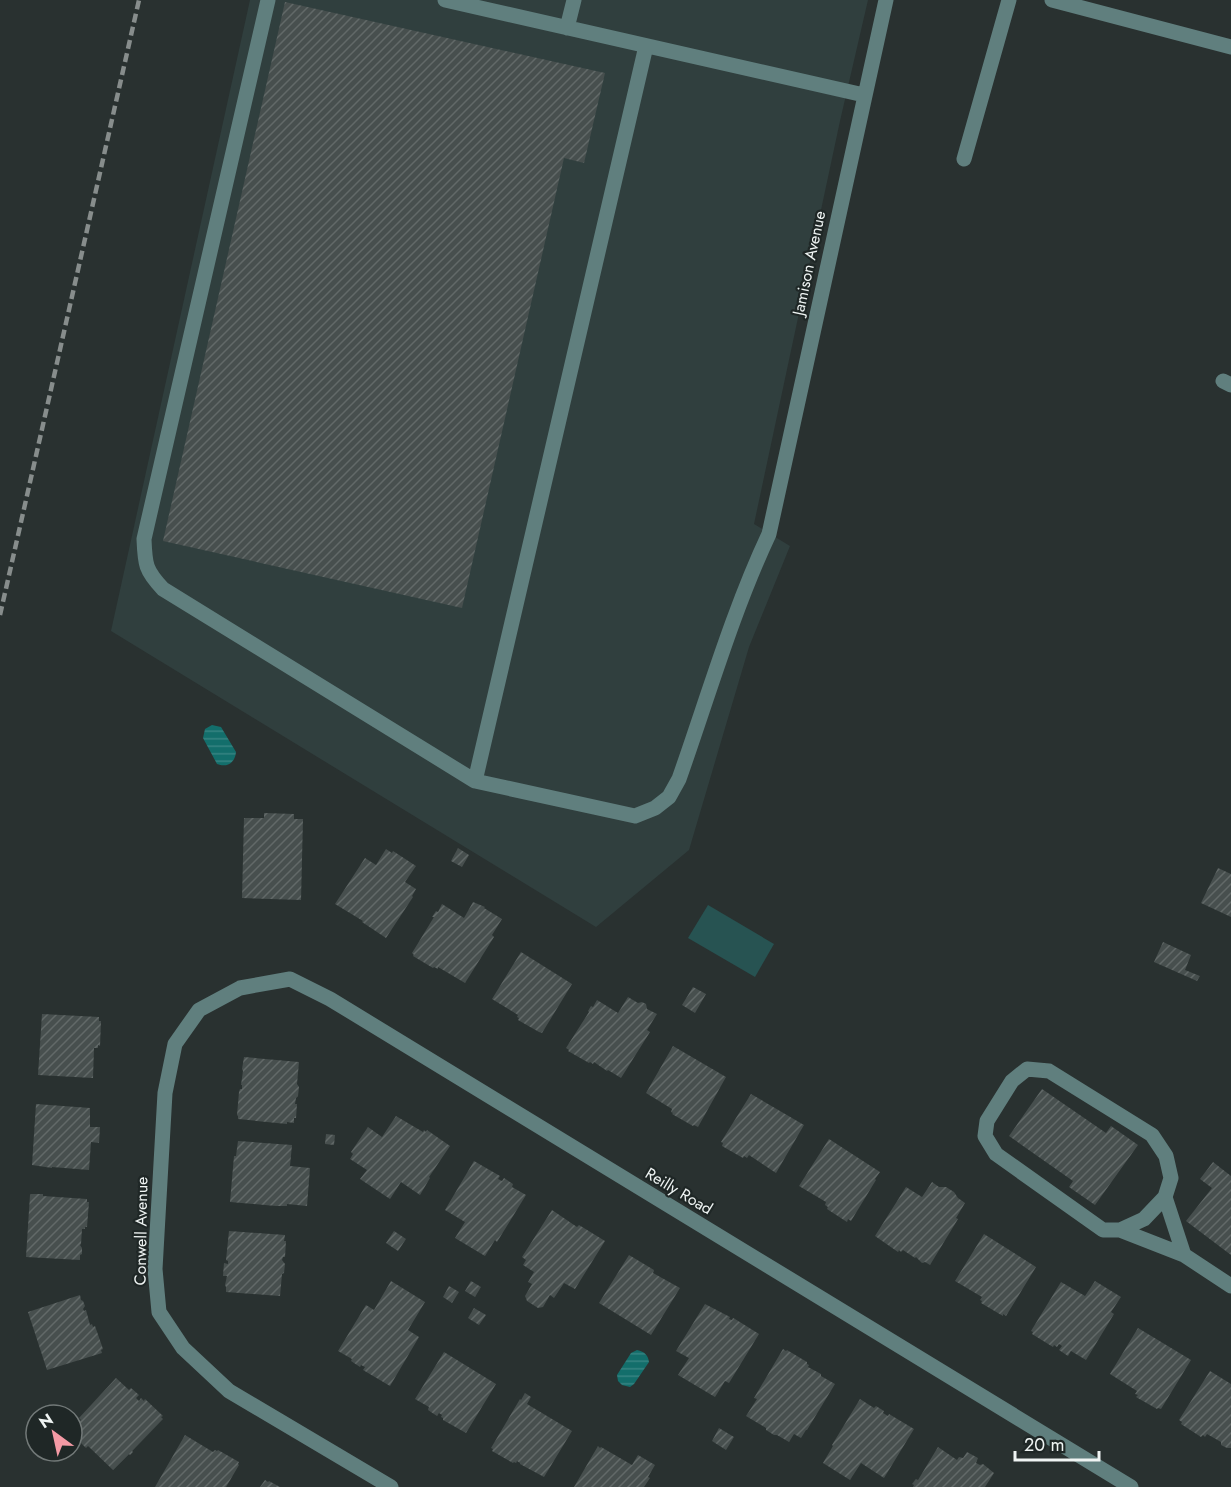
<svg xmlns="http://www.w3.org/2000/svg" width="1231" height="1487" font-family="Jost,sans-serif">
  <defs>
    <pattern id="water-rules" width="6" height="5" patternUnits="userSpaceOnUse" patternTransform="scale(1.5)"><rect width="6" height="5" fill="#136e6b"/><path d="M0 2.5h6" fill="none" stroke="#368381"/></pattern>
    <pattern id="building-hatch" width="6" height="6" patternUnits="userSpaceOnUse" patternTransform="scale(1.5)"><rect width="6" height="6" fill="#474f4e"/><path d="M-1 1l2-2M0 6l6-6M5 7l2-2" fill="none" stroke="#626968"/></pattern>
  </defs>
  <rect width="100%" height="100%" fill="#293130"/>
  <path fill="#303f3e" d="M250,0H868L840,121L754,524L790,546L749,647L689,850L596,927L111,631Z"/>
  <path fill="#275352" d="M708,905L774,944L755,977L688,938Z"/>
  <path fill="url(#water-rules)" d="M212,725L221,727L236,752C235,763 227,768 217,764L203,738L205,729Z
    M637,1350C645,1352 648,1355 649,1362L634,1384L630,1387L622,1385L618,1381L617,1375L631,1353Z"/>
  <path fill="url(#building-hatch)" d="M285,2L605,73L584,163L564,158L462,608L163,541Z
    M264,813L294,814V819H303L301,900L242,898L244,818H264Z
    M458,848L469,855L462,867L451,861Z
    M386,849L392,853L393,851L416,866L405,882L416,889L412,896L413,897L386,938L362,922L363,921L335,904L365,858L376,865Z
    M1218,868L1231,874V917L1201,903Z
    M473,902L485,907L484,908L502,919L492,935L494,937L465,983L438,967V969L434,967L433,968L413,956L414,955L412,953L434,917H432L436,911L438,912L442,904L464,918Z
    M1163,942L1191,955L1185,970L1200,976L1197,981L1154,962Z
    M521,952L572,984L542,1033L539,1032L518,1020L519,1018L517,1017L518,1015L492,999Z
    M693,987L706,994L695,1013L682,1005Z
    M628,997L638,1003L642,1002L646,1004L647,1009L657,1014L647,1030L650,1032L621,1078L608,1070L607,1071L594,1062L593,1064L590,1062L589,1063L568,1051L569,1050L566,1048L589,1012L588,1011L591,1006L593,1007L597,1000L618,1013Z
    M42,1014L99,1017V1021H101L100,1046L98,1045V1048H94L93,1078L38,1075Z
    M673,1046L726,1077L698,1127L694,1125L693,1126L672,1114L673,1113L671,1112L672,1109L646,1093Z
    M244,1057L299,1062L297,1084L299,1087L298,1096L296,1098L295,1104H297L296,1118H294V1123L287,1122V1124L238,1119V1116L237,1115L239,1092L240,1089H242V1085H241L243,1071L242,1069Z
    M1042,1089L1106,1133L1111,1126L1138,1145L1095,1205L1069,1187L1073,1181L1009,1136Z
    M751,1094L804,1125L776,1173L749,1155L747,1158L744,1156L743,1158L722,1146L723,1143L721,1142Z
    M36,1104L90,1108V1127H100L99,1143L91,1142L89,1170L52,1167V1168L32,1165Z
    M396,1116L423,1132L424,1130L426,1132L427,1130L450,1146L429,1177L430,1178L420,1195L401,1182L390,1199L360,1179L367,1170L350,1159L353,1154L351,1152L368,1127L382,1137Z
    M326,1134L335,1135L334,1145L325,1144Z
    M829,1139L880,1172L875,1179L876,1180L851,1221L848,1219L847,1222L827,1209L828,1207L825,1205L826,1202L799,1186Z
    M238,1141L292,1145L290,1166L310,1168L307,1206L287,1204V1206H276L230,1202L234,1156H236Z
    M474,1161L500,1176L498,1179L502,1181L504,1178L513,1184L512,1187L526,1195L497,1242L495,1240L485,1256L455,1238L465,1222L445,1210Z
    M1213,1162L1231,1176V1255L1186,1221L1212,1188L1200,1179Z
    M932,1182L939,1187H946L954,1192L958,1198L965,1203L956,1218L958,1219L930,1265L925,1262L922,1263L916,1257L915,1258L903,1250L901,1252L899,1250L898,1252L875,1236L906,1187L922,1197Z
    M31,1194H43V1196L87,1199V1202H89L87,1227H85V1229H82L81,1244L80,1245L82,1248V1254L80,1255V1260L26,1257L30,1195Z
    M552,1210L577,1227L579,1225L605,1241L575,1289L564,1283L554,1298L550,1295L543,1307L538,1308L527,1301L525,1296L532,1284L528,1282L534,1272L523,1265L526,1260L522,1257Z
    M229,1231L285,1235L284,1241H286L285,1257H283L282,1260L285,1264L284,1273L282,1274L280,1296L226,1292V1287L225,1285L227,1276H223L224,1263L228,1264V1261L226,1260Z
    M394,1231L406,1239L398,1251L386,1243Z
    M984,1234L1036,1267L1006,1316L1003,1314V1316L981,1303L982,1301L980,1300L982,1297L955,1281Z
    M629,1255L654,1270L653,1273L680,1288L651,1335L599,1303Z
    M391,1281L425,1302L408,1330L419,1337L390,1386L363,1370L365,1367L361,1365L360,1367L351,1361L352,1359L338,1351L366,1305L374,1310Z
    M471,1281L481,1287L475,1297L465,1291Z
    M1095,1281L1121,1297L1111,1312L1114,1314L1086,1360L1071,1351L1068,1356L1059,1350L1062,1346L1059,1344L1057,1347L1054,1345L1053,1347L1032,1334L1033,1332L1031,1331L1061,1282L1085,1296Z
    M449,1286L459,1292L452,1303L443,1297Z
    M80,1295L81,1300L83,1301L85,1306L83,1309L84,1311L86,1310L90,1325L92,1324L93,1327L95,1326L103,1349L101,1350L102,1353L47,1370L28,1312Z
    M705,1304L730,1317L729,1319L732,1320L733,1318L735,1319L759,1334L729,1383L725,1381L715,1397L678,1375L689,1358L676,1351Z
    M474,1308L486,1315L479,1325L468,1318Z
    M1138,1328L1191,1360L1161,1409L1158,1408L1157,1409L1136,1397L1138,1395L1135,1394L1137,1391L1110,1374Z
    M783,1349L786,1351L787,1350L807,1362V1364L809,1365L808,1367L821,1374V1376L835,1384L807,1430H806L801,1438L794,1434L789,1442L777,1435H774L766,1430V1428L746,1416L757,1399L754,1398Z
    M444,1352L496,1384L466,1433L443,1420V1418L441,1417L442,1415L439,1413L437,1416L428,1410L429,1407L415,1399Z
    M1210,1371L1231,1384V1448H1227L1221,1445V1442L1207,1434L1205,1437L1203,1435L1201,1437L1181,1424L1182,1422L1179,1420Z
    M116,1378L129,1390L131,1388L139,1395L136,1398L139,1401L141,1398L144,1401L145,1399L163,1416L161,1417L163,1419L132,1451L133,1452L130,1455L129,1454L113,1470L88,1446L86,1448L74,1436L73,1427L81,1420L79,1418Z
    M525,1393L531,1397L527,1404L572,1431L544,1477L520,1464V1463L517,1461L516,1463L514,1462L513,1463L492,1451L493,1449L491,1448L520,1399L521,1400Z
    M860,1399L874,1408L876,1406L884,1411L883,1413L888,1416L889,1414L914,1429L884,1478L861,1463L850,1480L823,1463L833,1446L832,1445Z
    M719,1428L734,1437L726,1450L712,1441Z
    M185,1435L213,1452L215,1450L217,1451L218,1450L239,1462L238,1464L239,1465L226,1487H155Z
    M598,1446L600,1448L601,1447L632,1465L638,1455L655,1465L648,1477L650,1478L644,1487H574Z
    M938,1447L957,1460L959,1457L963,1458L967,1452L978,1458L976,1463L980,1465L983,1464L994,1473L985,1487H913L914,1485L912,1484L916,1479L918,1480Z
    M265,1480L268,1482L269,1481L280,1487H260Z"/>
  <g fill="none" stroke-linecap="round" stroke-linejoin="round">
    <path stroke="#607f7e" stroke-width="15" d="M268,0L144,539C145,564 145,570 163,589L475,781
      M445,0L864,95
      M1052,0L1231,47
      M567,28L574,0
      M646,46L475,781L635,816L655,808L669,797L679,779C708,697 732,613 769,534L886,0
      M964,159L1009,0
      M1223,381L1231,385
      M1165,1197L1144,1219L1120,1230H1103L996,1154L985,1136L987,1121L1012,1081L1027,1069L1049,1071L1152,1135L1166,1156L1171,1178L1165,1197L1184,1255
      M1120,1230L1184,1255L1231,1286
      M391,1487L229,1391L183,1348L159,1312L155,1269L165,1093L175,1044L199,1010L240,988L290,979L330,999L1131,1487"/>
    <path stroke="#878d8c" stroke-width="4.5" stroke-dasharray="9 4.5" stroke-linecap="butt" d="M0,615L139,0"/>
  </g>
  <g text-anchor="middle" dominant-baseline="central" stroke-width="4.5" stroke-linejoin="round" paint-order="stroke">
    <g font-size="16" fill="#eff4f3" stroke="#1f2726">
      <text transform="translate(809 263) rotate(-78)">Jamison Avenue</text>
      <text transform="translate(679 1191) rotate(31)">Reilly Road</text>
      <text transform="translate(141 1231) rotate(-89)">Conwell Avenue</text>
    </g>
  </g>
  <g transform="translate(54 1433) rotate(327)"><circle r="28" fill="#1f2726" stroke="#727978" stroke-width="1.5"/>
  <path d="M0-4.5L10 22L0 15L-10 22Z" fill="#f49aa5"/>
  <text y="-9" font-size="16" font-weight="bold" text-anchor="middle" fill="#eff4f3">N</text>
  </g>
  <path d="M1015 1451v9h84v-9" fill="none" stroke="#eff4f3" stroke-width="3"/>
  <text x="1024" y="1451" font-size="18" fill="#eff4f3" stroke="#1f2726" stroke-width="4.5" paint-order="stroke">20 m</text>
</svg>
